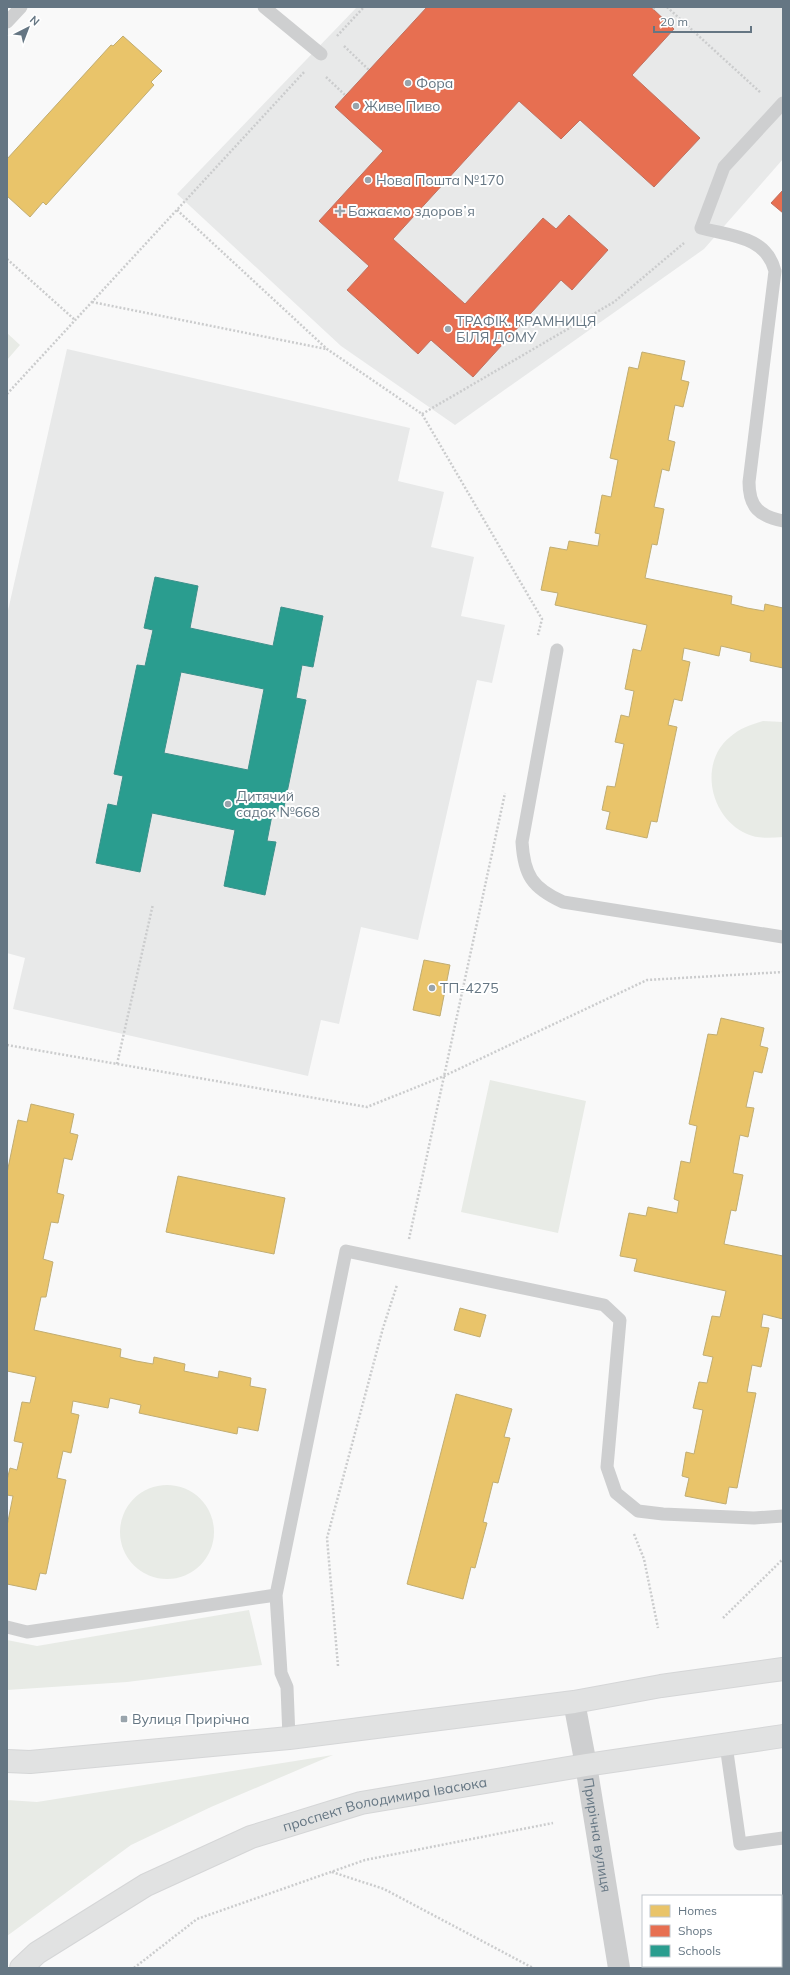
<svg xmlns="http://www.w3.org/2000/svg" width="790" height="1975" font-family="Mulish,sans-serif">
  <rect width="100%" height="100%" fill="#f9f9f9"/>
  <path fill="#e8e9e9" d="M357,7H783V159L704,249L455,425L341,346L177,194Z
    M67,349L410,428L398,481L444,492L431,547L474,557L461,616L505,625L492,683L477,680L418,940L361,927L339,1024L321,1020L308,1076L13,1009L25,958L7,953V615Z"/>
  <path fill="#e8ebe6" d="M7,333L20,345L7,360Z
    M763,721L783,722V837C771,838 758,839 747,834C710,818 698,763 730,737C740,728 750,725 763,721Z
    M490,1080L586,1101L558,1233L461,1212Z
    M120 1532a47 47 0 1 1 94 0a47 47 0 1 1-94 0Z
    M249,1610L262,1665L127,1682L7,1690V1640L37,1646Z
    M333,1755L211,1807L131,1845L7,1936V1800L37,1802Z"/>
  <path fill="#e9c46a" stroke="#c1ad72" d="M123,36L162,71L151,82L154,85L46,205L43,202L30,217L7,196V159L111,45L113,46Z
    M642,352L685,361L681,380L689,382L683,407L675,405L668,440L675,442L669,471L662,469L654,507L664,509L657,545L652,544L645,578L732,596L731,604L747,608L764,611L765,604L783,608V668L750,661L751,653L721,646L719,656L684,648L682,660L690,662L682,701L674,699L668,725L677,727L657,822L651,821L647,838L606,829L610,812L602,810L607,786L615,787L624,744L615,742L621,715L629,717L634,691L625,689L633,649L641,651L647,625L555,605L558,593L541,590L550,547L567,550L569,541L598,546L600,534L595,533L602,495L611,497L618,460L610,458L629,367L638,369Z
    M424,960L450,965L440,1016L413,1010Z
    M721,1018L764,1028L760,1046L768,1048L762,1073L754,1071L746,1107L754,1108L748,1137L740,1135L733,1173L743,1175L736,1211L731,1210L724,1244L783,1256V1319L763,1314L761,1327L769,1328L761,1367L752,1365L747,1392L756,1393L737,1488L729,1487L726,1504L685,1496L689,1478L682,1476L686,1452L694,1454L703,1410L693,1408L699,1382L707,1383L713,1357L703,1355L712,1316L720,1317L726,1291L634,1271L637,1259L620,1256L629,1213L646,1216L648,1207L677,1213L679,1201L674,1199L681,1161L690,1163L697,1126L689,1124L708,1034L717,1035Z
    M31,1104L74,1114L70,1133L78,1135L72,1160L64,1158L57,1193L64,1195L58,1223L51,1222L43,1259L53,1262L46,1297H41L34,1330L121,1349L120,1357L136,1361L153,1364L154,1357L185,1364L184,1371L218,1378L219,1371L251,1378L250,1386L266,1389L258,1431L238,1427L237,1434L139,1413L141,1405L110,1398L108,1408L73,1401L71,1413L79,1415L71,1453L63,1451L57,1478L66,1480L46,1574L40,1573L36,1590L7,1584V1526L13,1496L7,1495V1480L10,1468L17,1470L23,1443L14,1441L22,1402L30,1403L36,1377L7,1371V1173L18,1120L27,1122Z
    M178,1176L285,1198L274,1254L166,1232Z
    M460,1308L486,1315L480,1337L454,1330Z
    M456,1394L512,1409L504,1437L510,1438L498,1483L493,1482L483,1522L487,1523L475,1568L471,1567L463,1599L407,1584Z
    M783,1913V1968H679V1966H781V1914Z"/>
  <path fill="#e76f51" stroke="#c07160" d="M427,7H651L674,29L632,75L700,138L654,187L580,120L561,139L519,101L393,239L465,304L543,218L556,229L569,215L608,250L572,290L561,280L473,377L431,340L418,354L347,290L369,266L319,221L383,151L335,107Z
    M783,190V213L771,203Z"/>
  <path fill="#2a9d8f" stroke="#3c918b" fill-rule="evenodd" d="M155,577L198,586L190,628L273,646L281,607L323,616L313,667L302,665L296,698L306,700L283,812L273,810L267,841L276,842L265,895L224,886L235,830L152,813L140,872L96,863L108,804L117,806L123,776L114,774L137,665L145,666L153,630L144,628ZM181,672L264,689L248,770L164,753Z"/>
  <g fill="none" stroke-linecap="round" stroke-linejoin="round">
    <g stroke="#d5d6d7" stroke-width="24">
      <g id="secondary">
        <path d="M7,1761L30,1762L289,1738L574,1702L661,1686L783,1669"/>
        <path id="s2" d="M21,1968L37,1953L146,1885L251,1837L361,1803L586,1765L783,1736"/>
      </g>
    </g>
    <path stroke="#cbcccd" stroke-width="2.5" stroke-dasharray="2 2" stroke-linecap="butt" d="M667,7L761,93
      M653,9L655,7
      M337,36L364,7
      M344,46L369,70
      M326,77L346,96
      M177,210L327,349L422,414L542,619L538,635
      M7,259L75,320
      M92,302L326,349
      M7,394L305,71
      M422,414L614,302L684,243
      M7,1045L367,1107L444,1076L647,980L783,972
      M117,1064L153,904
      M409,1239L505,793
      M634,1534L644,1559L658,1628
      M723,1618L783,1559
      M338,1666L327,1538L383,1328L397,1285
      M332,1872L384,1889L533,1968
      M134,1968L197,1919L365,1860L553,1823"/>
    <path stroke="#cecfd0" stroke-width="13" d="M264,7L321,54
      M7,22L21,7
      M783,103L724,167L701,228C731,236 766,236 775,271L749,482C749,507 759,516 783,521
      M557,650L522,842C524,875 532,888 563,902L783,937
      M7,1627L27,1632L276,1595
      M289,1738L287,1687L281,1673L276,1595L346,1251L604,1305L620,1320L607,1467L616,1493L638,1511L663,1514L754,1518L783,1516
      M726,1745L740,1844L783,1838"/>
    <path stroke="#cecfd0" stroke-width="22" id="s1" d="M574,1702L586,1765L619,1968"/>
    <use href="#secondary" stroke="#e1e2e2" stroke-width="22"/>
  </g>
  <g fill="#99a4ac" stroke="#fff" stroke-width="1.5">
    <circle cx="408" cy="83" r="4"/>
    <circle cx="356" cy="106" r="4"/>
    <circle cx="368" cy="180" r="4"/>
    <path d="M338 205h4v4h4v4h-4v4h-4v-4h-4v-4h4z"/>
    <circle cx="448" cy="329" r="4"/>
    <circle cx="228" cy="804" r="4"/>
    <circle cx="432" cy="988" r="4"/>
    <rect x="120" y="1715" width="8" height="8" rx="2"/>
  </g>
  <g text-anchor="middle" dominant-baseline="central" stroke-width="4" stroke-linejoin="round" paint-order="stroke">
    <g font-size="14" fill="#657683" stroke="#fff" text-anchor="start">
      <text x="416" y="83">Фора</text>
      <text x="364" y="106">Живе Пиво</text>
      <text x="376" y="180">Нова Пошта №170</text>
      <text x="348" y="211">Бажаємо здоровʼя</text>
      <text x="456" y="321">ТРАФІК. КРАМНИЦЯ<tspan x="456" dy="16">БІЛЯ ДОМУ</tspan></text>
      <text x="236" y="796">Дитячий<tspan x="236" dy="16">садок №668</tspan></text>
      <text x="440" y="988">ТП-4275</text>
      <text x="132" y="1719">Вулиця Прирічна</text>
    </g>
    <g font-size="14" fill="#657683" stroke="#fff">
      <text stroke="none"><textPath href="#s2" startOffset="404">проспект Володимира Івасюка</textPath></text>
      <text stroke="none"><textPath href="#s1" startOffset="135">Прирічна вулиця</textPath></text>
    </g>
  </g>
  <rect width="790" height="1975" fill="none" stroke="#657683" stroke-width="16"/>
  <rect x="642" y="1895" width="140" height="72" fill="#ffffff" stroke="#c1c8cd"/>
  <rect x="650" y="1905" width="20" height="12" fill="#e9c46a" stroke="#c1c8cd"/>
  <text x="678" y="1915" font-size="12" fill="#657683">Homes</text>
  <rect x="650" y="1925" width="20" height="12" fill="#e76f51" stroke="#c1c8cd"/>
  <text x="678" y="1935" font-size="12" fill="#657683">Shops</text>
  <rect x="650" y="1945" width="20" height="12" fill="#2a9d8f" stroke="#c1c8cd"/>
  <text x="678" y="1955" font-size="12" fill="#657683">Schools</text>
  <g transform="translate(28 28) rotate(42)" stroke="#ffffff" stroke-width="3" paint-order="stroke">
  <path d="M0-3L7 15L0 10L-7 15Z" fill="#657683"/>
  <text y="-6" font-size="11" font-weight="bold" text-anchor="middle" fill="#657683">N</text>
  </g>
  <path d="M654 26v6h97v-6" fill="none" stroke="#657683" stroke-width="2"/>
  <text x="660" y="26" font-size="12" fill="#657683" stroke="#ffffff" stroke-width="3" paint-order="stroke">20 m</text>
</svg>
